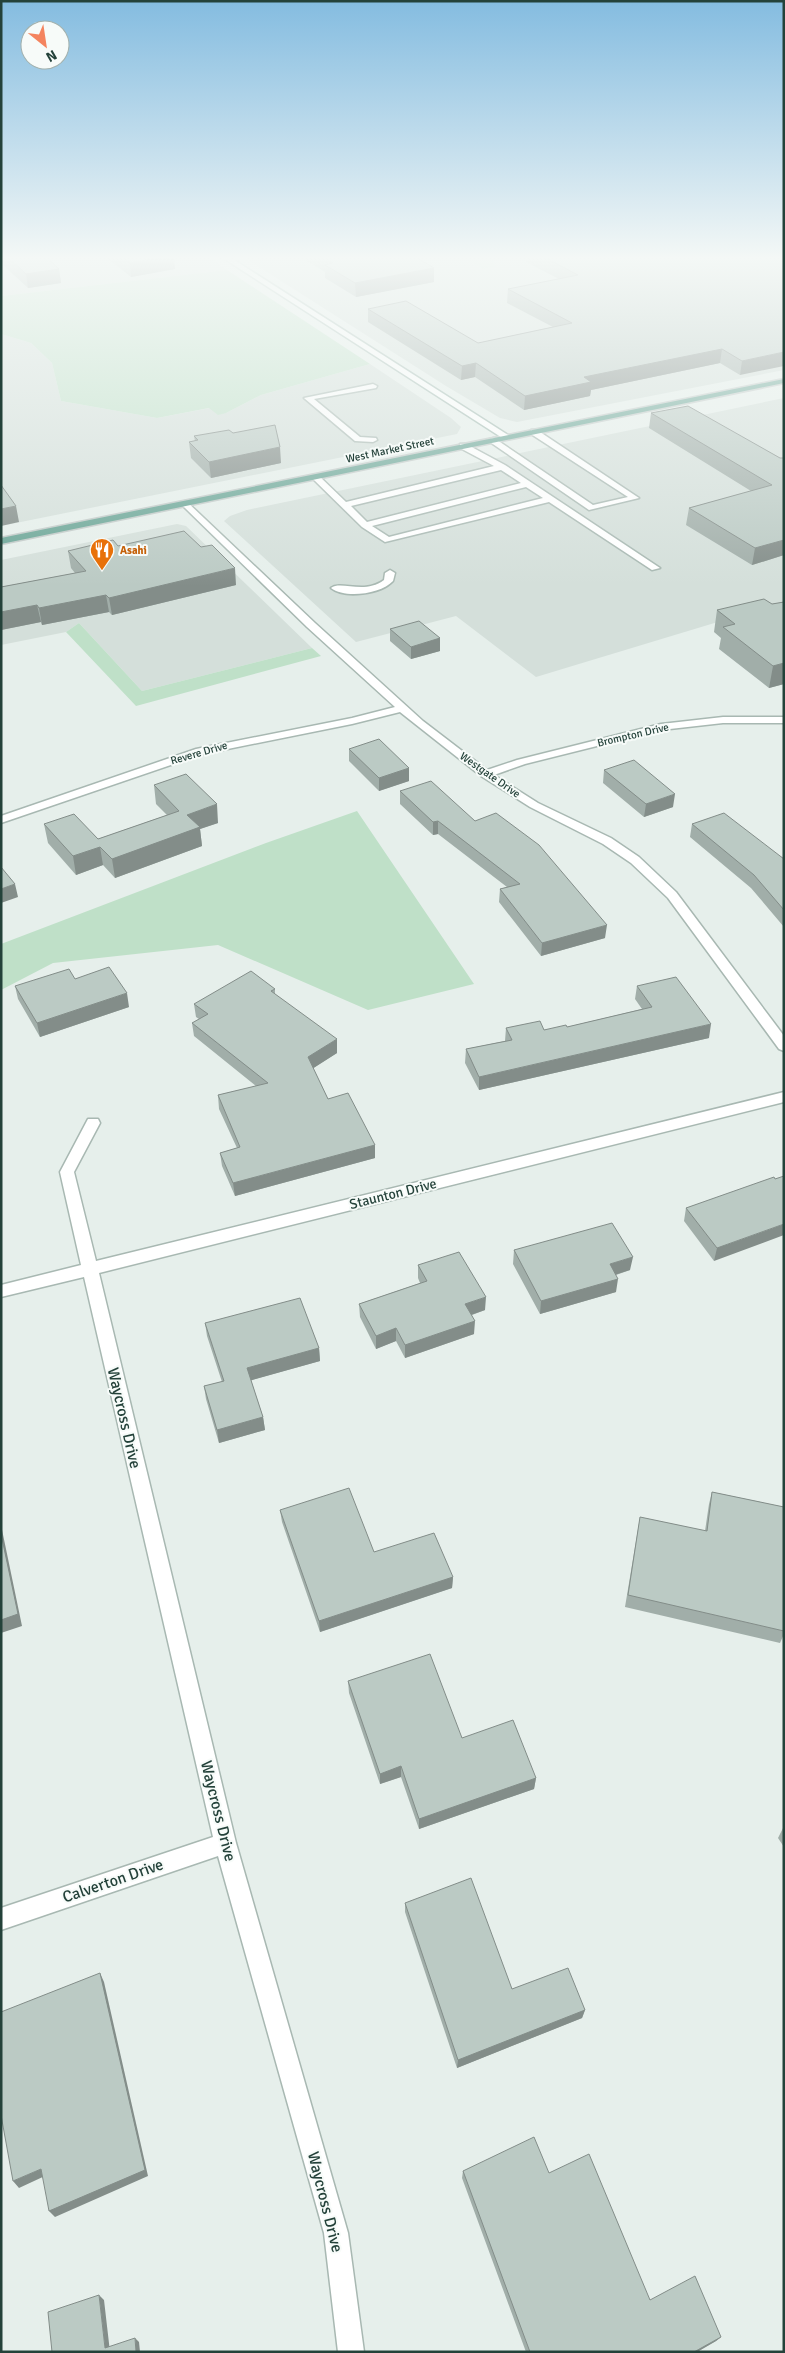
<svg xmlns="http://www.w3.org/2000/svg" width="785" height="2353" font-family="Signika,sans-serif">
  <rect width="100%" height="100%" fill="#e6efeb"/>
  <path fill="#d4dfda" d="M1,256H207L227,270L1,296Z
    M242,256H460L483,269L497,266L493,263V258L499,256H784V370L517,422L500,418L446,386Z
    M1,334L31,343L52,363L61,401L157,418L210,408L226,413L261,395L370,364L451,418L461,427L457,434L1,526Z
    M784,398V602L536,677L456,616L356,642L224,521L230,516L247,510Z
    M177,524L186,526L312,648L142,691L79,623L66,632L1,645V560Z"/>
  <path fill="#bfe0c8" d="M460,256H499L493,259V263L497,266L483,269Z
    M227,270L370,364L261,395L226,413L218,415L209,408L157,418L61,401L52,363L31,343L1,334V296Z
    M79,623L142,691L312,648L321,656L136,706L66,632Z
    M357,811L474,984L368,1010L218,945L53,963L1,990V944L266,843Z"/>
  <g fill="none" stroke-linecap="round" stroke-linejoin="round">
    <g stroke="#a8b8b2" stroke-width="3">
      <path id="lane" d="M373,384L377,386L376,388L314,399L360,437L376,438L377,440L373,442L355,441L304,398Z
        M531,430H537L639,498L589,510L487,440L494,438L593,505L628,497L531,434Z
        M460,444H466L505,465L660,568L652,570L549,502L385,542L362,527L311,477L318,475L346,502L494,466L460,448ZM501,470L521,483L367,522L351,506ZM526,487L543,498L389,537L372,526Z
        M390,570L395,573L393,581C381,594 345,599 331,588C341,580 364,595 384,580L385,573Z"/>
    </g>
    <g stroke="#a8b8b2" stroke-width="3">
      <path id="street" d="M186,501L315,623L423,721L487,770L517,760L661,724L723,717H784V723H723L661,730L525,764L494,775L538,803L611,838L639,857L676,892L784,1036V1051L779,1049L668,898L631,863L603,844L530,807L481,776L400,712L352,724L203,754L1,823V816L196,749L352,718L395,707L307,627L183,506V502Z
        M784,1092V1102L99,1273L236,1843L348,2233L364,2352H338L324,2233L218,1856L1,1930V1908L213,1837L84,1277L1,1297V1285L81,1265L60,1172L88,1119H98L100,1123L74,1172L96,1261Z"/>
    </g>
    <g stroke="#a4bbb3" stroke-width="3">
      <path id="secondary" d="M220,256H228L511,437L504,439Z"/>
    </g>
    <g stroke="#c2cac8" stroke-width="3">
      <path id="primary" d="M784,379V383L1,544V538Z"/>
    </g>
    <use href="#lane" fill="#fff" fill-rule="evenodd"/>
    <use href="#street" fill="#fff" fill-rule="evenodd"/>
    <use href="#secondary" fill="#fff" fill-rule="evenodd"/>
    <use href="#primary" fill="#6aa596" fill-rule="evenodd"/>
  </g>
  <path fill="#a1aea9" d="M1,256H45L59,269L61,283L28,288L1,263Z
    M105,256H174L175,269L131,277Z
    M299,256H414L434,282L356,297L325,278V272Z
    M526,256H784L740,375L720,363L591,390L590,396L524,410L475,377L461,380L368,322V309L478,343L553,327L507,303L508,289L559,279L526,262Z
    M651,413L780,458H784V555L752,565L686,525L689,508L751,491L649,428Z
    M233,433L281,463L211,478L191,458L189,442L195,441L194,436Z
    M118,546L236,585L112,615L109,612L42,625L41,622L1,630V587L75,573L71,568L68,551Z
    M784,602V684L769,688L719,649L721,638L714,632L717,610L772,604Z
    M390,629L440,638V651L411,659L390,641Z
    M349,749L409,768V781L379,791L349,761Z
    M604,770L673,807L644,817L603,783Z
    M154,785L218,823L200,829L202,846L115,878L103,865L76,875L48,843L44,824L98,839L167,815L156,804Z
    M400,791L475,821L605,938L541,956L499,902L500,889L507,887L438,834L433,835L400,804Z
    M692,824L784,859V927L751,888L690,837Z
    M75,979L129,1007L40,1037L18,999L15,986Z
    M637,986L709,1038L479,1090L465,1063L466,1049L505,1041L506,1028L544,1030L567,1027L642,1009L635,999Z
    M275,989V994L337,1053L313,1068L328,1099L375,1145V1158L235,1196L222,1166L220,1153L237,1148L219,1109L218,1095L256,1086L194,1036L192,1023L199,1019L196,1017L194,1004Z
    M775,1179L714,1261L684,1221L686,1208Z
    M514,1250L630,1270L616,1275V1292L540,1314L513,1264Z
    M418,1265L485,1310L472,1315L474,1334L405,1358L396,1341L376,1349L360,1317L359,1304L420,1283L418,1278Z
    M205,1323L319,1348L320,1361L251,1380L263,1417L265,1430L219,1443L206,1399L204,1386L222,1382L207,1336Z
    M712,1492L784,1507V1634L780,1643L625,1607L640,1517L705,1531L709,1504Z
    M280,1510L374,1552L453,1577L452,1588L320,1632L282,1522Z
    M348,1681L462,1738L536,1778L534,1789L419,1829L401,1777L380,1784L349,1693Z
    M783,1828H784V1847L778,1838Z
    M405,1903L512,1989L585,2010L582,2018L457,2068L405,1912Z
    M463,2171L549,2173L650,2300L721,2337L716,2341L697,2352H526L462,2178Z"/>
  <path fill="#838d89" d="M168,256H174L175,269L131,277L130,263Z
    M434,268V282L356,297L355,283Z
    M59,269L61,283L28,288L26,274Z
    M722,349L720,363L591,390L590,396L524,410L525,396L584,377Z
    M784,352V366L740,375L742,361Z
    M476,363L475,377L461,380L462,366Z
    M280,447L281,463L211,478L209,462Z
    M16,506L19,522L1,526V509Z
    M784,540V555L752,565L755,548Z
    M235,568L236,585L112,615L109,598Z
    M106,595L109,612L42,625L39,608Z
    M37,605L41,622L1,630V612Z
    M440,638V651L411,659V647Z
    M784,663V684L769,688L773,666Z
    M409,768V781L379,791V778Z
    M675,794L673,807L644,817L646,804Z
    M217,804L218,823L200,829L202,846L115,878L112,859L187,815Z
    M438,821V834L433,835V822Z
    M100,847L103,865L76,875L73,856Z
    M15,884L18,897L1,903V889Z
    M607,925L605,938L541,956L542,943Z
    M127,993L129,1007L40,1037L37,1023Z
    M711,1024L709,1038L479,1090V1077Z
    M337,1039V1053L309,1071L308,1057Z
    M375,1145V1158L235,1196L233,1183Z
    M784,1224V1235L714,1261L717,1248Z
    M633,1257L630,1270L608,1277L610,1264Z
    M618,1279L616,1292L540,1314L541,1301Z
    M486,1297L485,1310L465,1317V1304Z
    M475,1321L474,1334L405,1358V1345Z
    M396,1328V1341L376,1349V1336Z
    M319,1348L320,1361L249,1381L247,1368Z
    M263,1417L265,1430L219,1443L217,1430Z
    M1,1525L22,1626L1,1633Z
    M453,1577L452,1588L320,1632L319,1621Z
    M401,1766V1777L380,1784V1774Z
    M536,1778L534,1789L419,1829V1819Z
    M100,1973L104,1982L148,2176L55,2217L49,2211Z
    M585,2010L582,2018L457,2068L458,2060Z
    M41,2169L47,2175L19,2188L13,2181Z
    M99,2295L104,2300L110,2352L105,2348Z
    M721,2337L716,2341L697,2352H694Z
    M135,2338L139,2342L140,2352H136Z"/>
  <path fill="#bbcac4" stroke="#838d89" d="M7,256H45L59,269L26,274Z
    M122,256H168L130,263Z
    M321,256H414L434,268L355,283L325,265L333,263Z
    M542,256H784V352L742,361L722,349L584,377L591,382L525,396L476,363L462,366L368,309L406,301L478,343L572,323L508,289L578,275Z
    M688,406L780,458H784V540L755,548L689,508L772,485L651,413Z
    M275,425L280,447L209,462L189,442L198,440L194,436L229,430L233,433Z
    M1,485L16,506L1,509Z
    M184,531L201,547L212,545L235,568L109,598L106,595L39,608L37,605L1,612V587L86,571L68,551L113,540L118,546Z
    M764,599L772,604L784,602V663L773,666L723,627L735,624L717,610Z
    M419,621L440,638L411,647L390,629Z
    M379,739L409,768L379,778L349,749Z
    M634,760L675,794L646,804L604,770Z
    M186,774L217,804L187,815L200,827L112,859L100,847L73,856L44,824L74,814L98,839L179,811L154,785Z
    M431,781L475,821L496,813L539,845L607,925L542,943L500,889L520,884L438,821L433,822L400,791Z
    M724,813L784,859V910L754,875L692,824Z
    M1,867L15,884L1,889Z
    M109,967L127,993L37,1023L15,986L69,969L75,979Z
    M251,971L275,989L271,991L337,1039L308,1057L328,1099L348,1093L375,1145L233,1183L220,1153L240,1147L218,1095L268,1083L192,1023L208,1014L194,1004Z
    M676,977L711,1024L479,1077L466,1049L512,1040L506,1028L540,1021L544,1030L566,1025L567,1027L652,1007L637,986Z
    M784,1176V1224L717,1248L686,1208L774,1177L775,1179Z
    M612,1223L633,1257L610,1264L618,1279L541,1301L514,1250Z
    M459,1252L486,1297L465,1304L475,1321L405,1345L396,1328L376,1336L359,1304L427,1281L418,1265Z
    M300,1298L319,1348L247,1368L263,1417L217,1430L204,1386L224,1381L205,1323Z
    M349,1488L374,1552L434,1533L453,1577L319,1621L280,1510Z
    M712,1492L784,1507V1631L628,1595L640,1517L707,1531Z
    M1,1534L18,1614L1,1620Z
    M430,1654L462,1738L513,1720L536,1778L419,1819L401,1766L380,1774L348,1681Z
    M471,1878L512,1989L568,1968L585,2010L458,2060L405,1903Z
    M100,1973L145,2170L49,2211L41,2169L13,2181L1,2115V2012Z
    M534,2137L549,2173L589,2154L650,2300L695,2276L721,2337L694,2352H530L463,2171Z
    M99,2295L105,2348L135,2338L136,2352H52L48,2312Z"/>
  <linearGradient id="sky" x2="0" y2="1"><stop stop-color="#84bce0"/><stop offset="0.44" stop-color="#f4f8f6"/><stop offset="1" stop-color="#f4f8f6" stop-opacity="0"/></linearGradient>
  <rect width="785" height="586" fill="url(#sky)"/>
  <defs>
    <g id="restaurant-pin" transform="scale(1.25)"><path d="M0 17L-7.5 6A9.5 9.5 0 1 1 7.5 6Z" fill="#e8710a" stroke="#f7fbf9"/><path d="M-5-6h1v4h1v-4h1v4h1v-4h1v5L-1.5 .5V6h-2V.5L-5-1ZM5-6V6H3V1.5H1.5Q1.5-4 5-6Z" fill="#fff"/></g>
  </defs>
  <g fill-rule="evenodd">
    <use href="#restaurant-pin" x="102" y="550"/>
  </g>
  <g text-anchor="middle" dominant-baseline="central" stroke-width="4" stroke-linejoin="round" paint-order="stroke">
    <g font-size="11" fill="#24423a" stroke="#f7fbf9">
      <text transform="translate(390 450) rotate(-12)">West Market Street</text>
      <text transform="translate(633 735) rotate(-13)">Brompton Drive</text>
      <text transform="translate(199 753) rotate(-16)">Revere Drive</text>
      <text transform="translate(490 775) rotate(35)">Westgate Drive</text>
    </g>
    <g font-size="11" font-weight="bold" fill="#c56008" stroke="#f7fbf9" text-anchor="start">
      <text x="120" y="550">Asahi</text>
    </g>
    <g font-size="14" fill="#24423a" stroke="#f7fbf9">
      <text transform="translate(393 1194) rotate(-14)">Staunton Drive</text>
    </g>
    <g font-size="16" fill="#24423a" stroke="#f7fbf9">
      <text transform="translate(124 1418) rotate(77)">Waycross Drive</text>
      <text transform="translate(218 1811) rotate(76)">Waycross Drive</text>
      <text transform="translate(113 1881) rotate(-19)">Calverton Drive</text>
      <text transform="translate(325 2202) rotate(76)">Waycross Drive</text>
    </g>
  </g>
  <rect width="785" height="2353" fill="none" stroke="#24423a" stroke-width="5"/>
  <g transform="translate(45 45) rotate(150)"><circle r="24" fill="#f7fbf9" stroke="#a3b1ad"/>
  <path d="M0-4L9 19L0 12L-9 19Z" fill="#f4845f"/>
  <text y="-8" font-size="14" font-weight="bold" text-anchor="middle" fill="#24423a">N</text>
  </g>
</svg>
